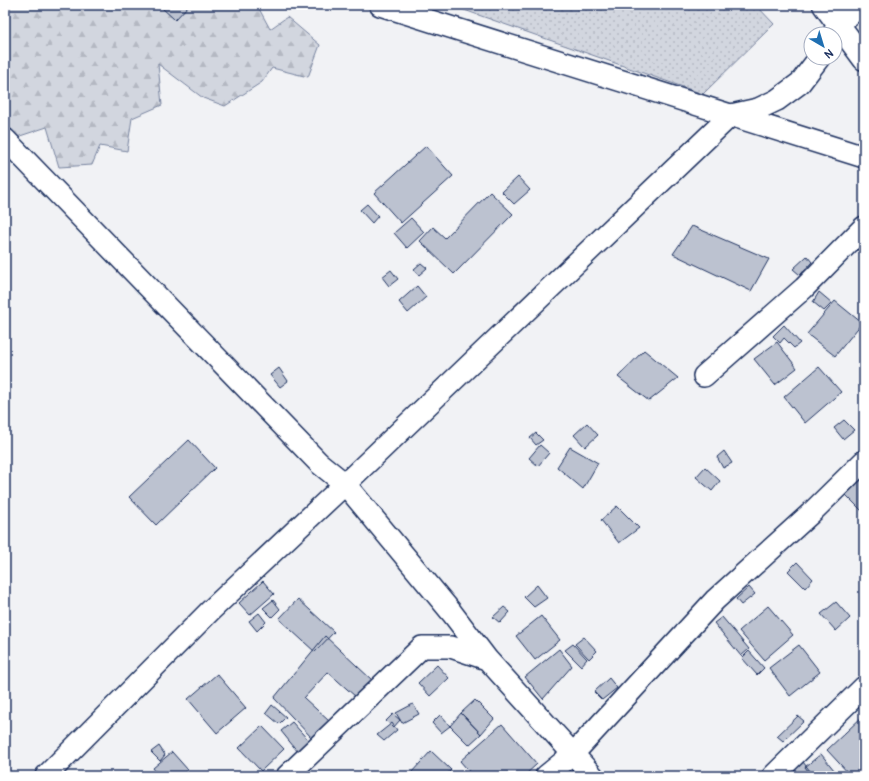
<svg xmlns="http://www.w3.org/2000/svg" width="869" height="781" font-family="Pangolin,sans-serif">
  <defs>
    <pattern id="grass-dots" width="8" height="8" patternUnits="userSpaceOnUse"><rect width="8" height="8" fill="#d2d6df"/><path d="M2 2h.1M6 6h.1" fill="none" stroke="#b4b8c2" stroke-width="1.8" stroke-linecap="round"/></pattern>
    <pattern id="forest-firs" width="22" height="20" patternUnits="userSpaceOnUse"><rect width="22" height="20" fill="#d2d6df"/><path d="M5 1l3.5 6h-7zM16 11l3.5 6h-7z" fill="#b4b8c2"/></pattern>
  </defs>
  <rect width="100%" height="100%" fill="#f1f2f5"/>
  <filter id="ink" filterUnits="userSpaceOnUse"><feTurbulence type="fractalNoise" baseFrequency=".025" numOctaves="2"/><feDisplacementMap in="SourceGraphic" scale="8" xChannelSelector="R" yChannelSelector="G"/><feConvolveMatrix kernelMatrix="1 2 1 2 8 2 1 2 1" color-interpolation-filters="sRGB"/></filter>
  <g filter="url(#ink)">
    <path fill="url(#grass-dots)" stroke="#76829e" d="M450,5H756L774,24L703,94Z"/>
    <path fill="url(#forest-firs)" stroke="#76829e" d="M5,5H257L270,29L287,17L320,45L308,77L272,68L262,82L225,106L203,98L158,64L162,105L132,118L127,151L100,146L92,165L59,167L47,127L5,141Z"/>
    <path fill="#bcc2d0" stroke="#1b2f5e" d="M162,5H189L175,20L161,7Z
      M426,146L453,176L401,223L374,193Z
      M518,177L530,190L514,204L502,192Z
      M490,192L513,214L454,274L420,241L433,227L445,238Z
      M367,204L378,216L372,223L360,210Z
      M411,218L424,232L407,248L394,233Z
      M692,226L769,259L751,291L673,254Z
      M807,256L812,262L800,275L793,269Z
      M421,263L427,268L419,275L414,269Z
      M391,270L398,279L389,286L382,277Z
      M417,286L426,297L408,313L399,302Z
      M819,292L832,303L824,311L813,302Z
      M835,301L862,323L835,356L807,334Z
      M784,325L800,343L794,348L784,338L780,343L773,336Z
      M777,342L797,368L775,385L754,359Z
      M644,350L678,378L649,401L618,377Z
      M819,367L841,392L805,423L784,397Z
      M279,368L288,381L280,387L270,375Z
      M844,420L854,430L843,439L834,428Z
      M587,423L598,435L585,447L574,435Z
      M536,433L543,440L536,445L530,438Z
      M189,440L215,468L156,525L129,497Z
      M540,445L549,453L538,466L529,458Z
      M570,447L598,463L583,489L557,467Z
      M724,451L732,463L723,468L717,457Z
      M705,467L720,481L712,491L696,477Z
      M863,478L864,479V513L846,495Z
      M617,506L639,528L619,543L601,520Z
      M797,562L813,579L805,588L788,571Z
      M263,581L274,594L250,615L239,603Z
      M537,585L547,598L534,607L524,597Z
      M749,587L755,594L741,605L736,599Z
      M298,599L334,632L315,652L279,619Z
      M273,600L280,609L272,617L263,608Z
      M836,602L850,618L836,631L821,614Z
      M768,606L793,635L764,660L739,631Z
      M504,607L510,612L500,623L493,617Z
      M259,613L266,622L257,631L249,621Z
      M541,616L560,640L535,660L516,636Z
      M722,617L749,649L741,656L714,623Z
      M325,636L372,680L356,697L328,672L304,698L329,721L312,738L274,698Z
      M584,637L597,651L589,659L575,644Z
      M573,644L587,659L581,666L565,650Z
      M799,645L820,672L790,696L769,668Z
      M559,649L572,666L543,699L525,677Z
      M749,651L764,668L757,675L742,658Z
      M437,665L449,678L430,696L418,683Z
      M217,674L246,708L217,733L188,699Z
      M609,678L617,688L602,700L594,692Z
      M475,700L494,719L481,734L461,713Z
      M413,704L419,714L402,723L396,713Z
      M272,705L286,717L279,724L266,713Z
      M461,713L481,734L469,745L450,726Z
      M393,714L400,720L393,728L386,721Z
      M440,715L450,726L441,733L432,723Z
      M864,715V776H851L827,750Z
      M798,716L804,721L783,741L777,736Z
      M292,722L309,741L298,752L281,731Z
      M392,723L397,730L384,741L377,735Z
      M502,724L537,764L524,776H473L460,761Z
      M262,726L284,749L261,771L239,748Z
      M159,746L165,755L160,761L151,752Z
      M431,751L451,770L445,776H414L411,773Z
      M172,752L188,770L182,776H159L153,768Z
      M821,754L839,776H812L805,767Z
      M803,762L814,776H790L788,774Z"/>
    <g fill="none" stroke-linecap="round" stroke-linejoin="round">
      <g stroke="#1b2f5e" stroke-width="24">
        <path id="minor" d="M380,5L864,157
          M833,34L839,24L861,5
          M5,139L319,463L345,484L452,613L487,659L593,776
          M704,376L804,288L864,227
          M46,776L210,611L345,484L731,115L758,109L777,100L800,83L819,58
          M287,776L422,647H451L487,659
          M546,776L573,754L715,600L810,514L864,461
          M773,776L864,687"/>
      </g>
      <g stroke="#1b2f5e" stroke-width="25">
        <path id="major" d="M824,5L864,59"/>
      </g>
      <use href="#minor" stroke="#fff" stroke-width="21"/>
      <use href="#major" stroke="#fff" stroke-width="22"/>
    </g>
  </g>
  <rect width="869" height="781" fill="none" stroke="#fff" stroke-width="20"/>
  <rect x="10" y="10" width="849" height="761" fill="none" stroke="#1b2f5e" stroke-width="1.5" filter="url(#ink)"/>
  <g transform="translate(823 46) rotate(142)"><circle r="19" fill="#ffffff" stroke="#a4acbf"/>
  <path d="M0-3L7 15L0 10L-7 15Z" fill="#1f6fb2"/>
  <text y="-6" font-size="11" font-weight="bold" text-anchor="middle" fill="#1b2f5e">N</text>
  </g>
</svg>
